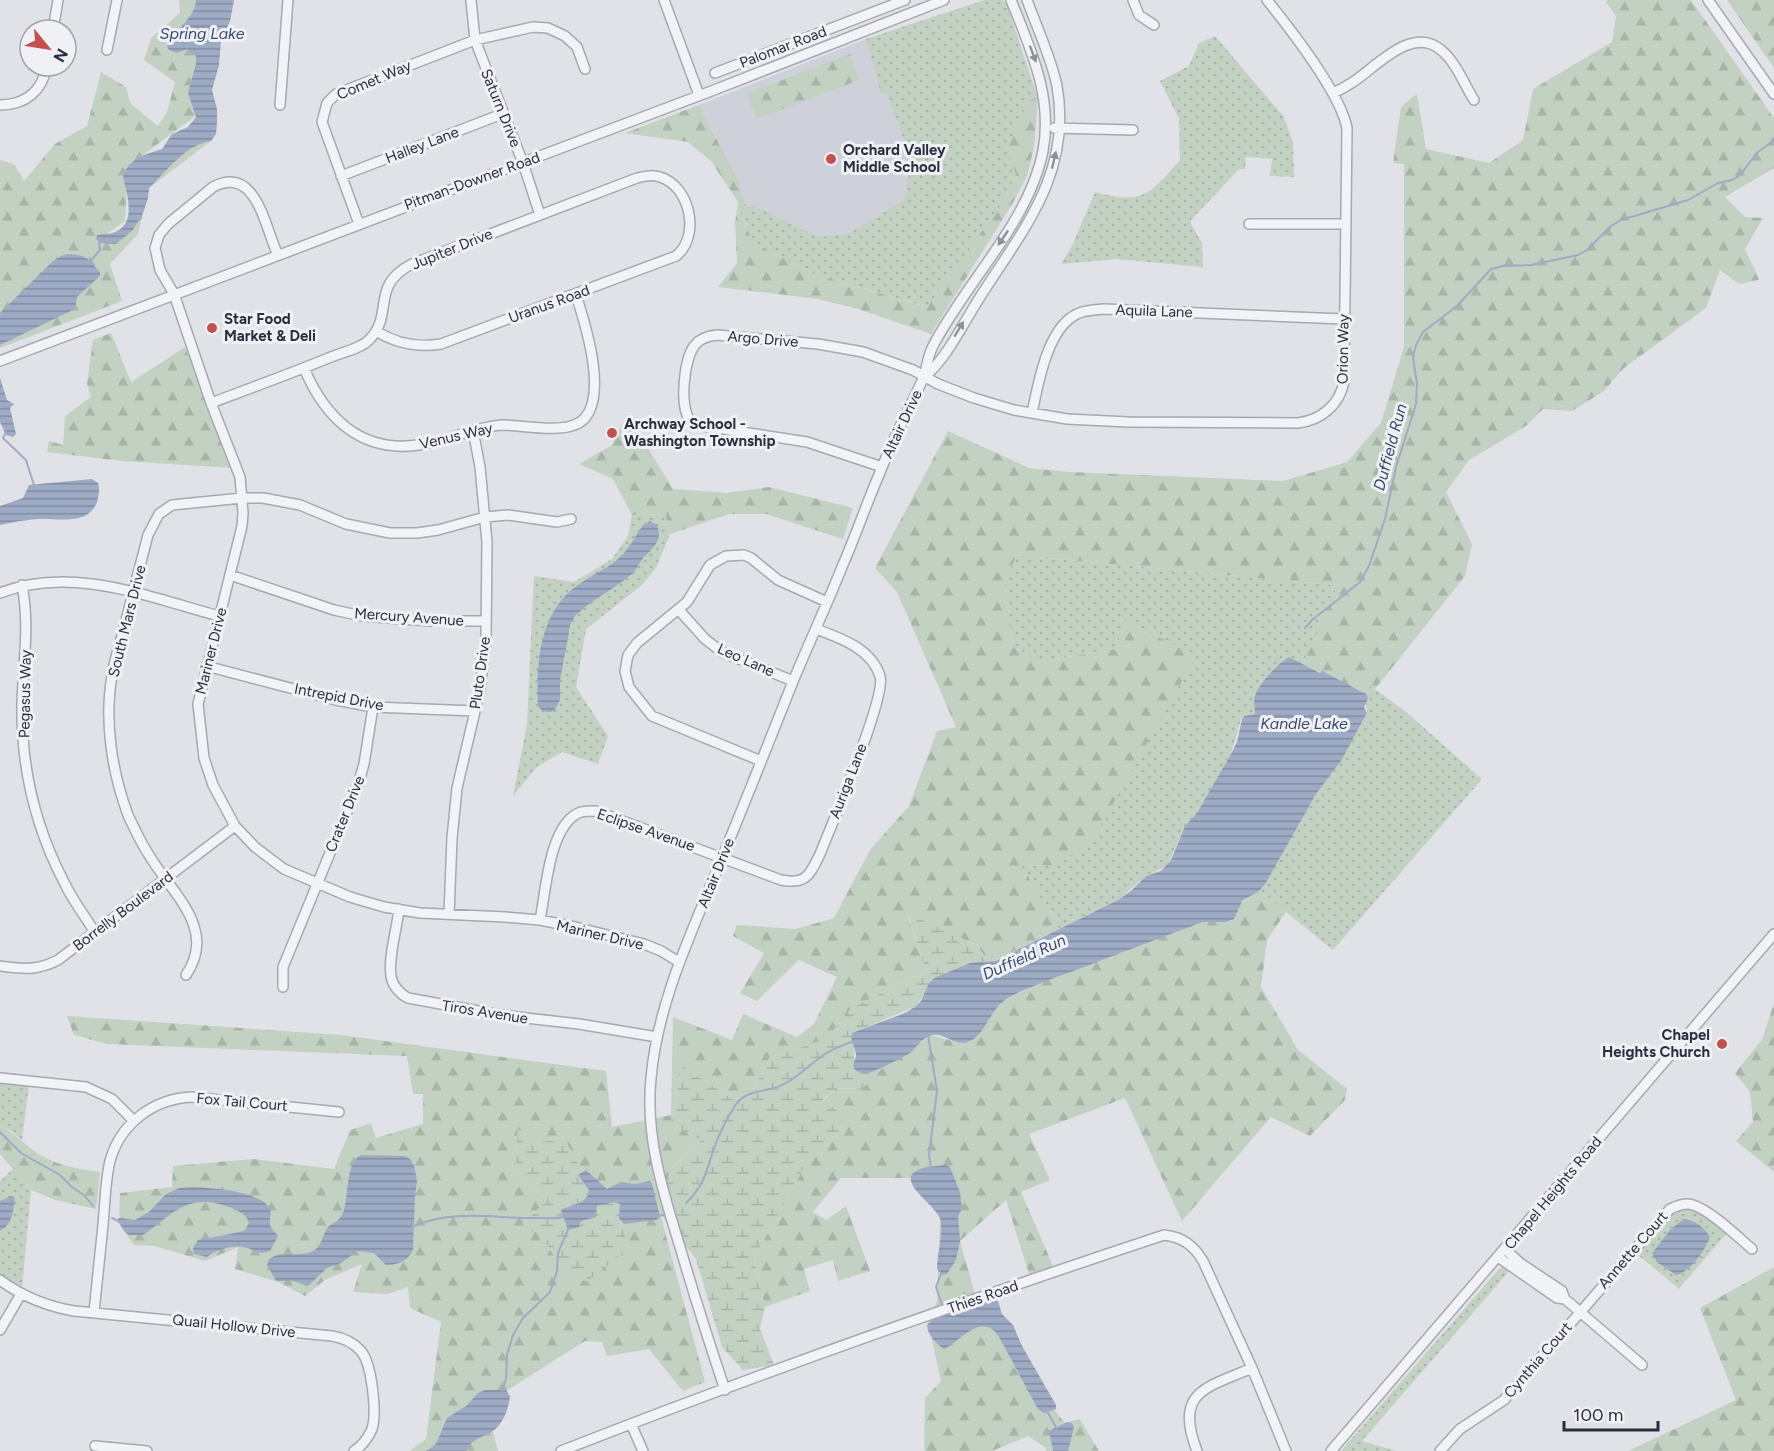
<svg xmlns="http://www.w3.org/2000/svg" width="1774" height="1451" font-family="Figtree,sans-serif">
  <defs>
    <pattern id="grass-dots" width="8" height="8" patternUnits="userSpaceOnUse" patternTransform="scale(1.5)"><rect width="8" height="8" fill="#c3d1c2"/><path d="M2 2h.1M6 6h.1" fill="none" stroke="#a8b4a8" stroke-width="1.8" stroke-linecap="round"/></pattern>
    <pattern id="forest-firs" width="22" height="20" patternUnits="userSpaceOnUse" patternTransform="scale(1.5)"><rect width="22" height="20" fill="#c3d1c2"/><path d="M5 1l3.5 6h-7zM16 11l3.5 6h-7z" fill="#a8b4a8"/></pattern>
    <pattern id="wetland-marsh" width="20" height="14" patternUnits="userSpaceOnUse" patternTransform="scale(1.5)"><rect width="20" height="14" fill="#c3d1c2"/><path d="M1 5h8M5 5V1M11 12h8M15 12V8" fill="none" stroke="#a8b4a8"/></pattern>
    <pattern id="water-rules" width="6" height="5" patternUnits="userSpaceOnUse" patternTransform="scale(1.5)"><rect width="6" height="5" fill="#9eabc5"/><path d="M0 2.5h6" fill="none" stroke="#818ca1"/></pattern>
  </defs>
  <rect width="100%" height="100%" fill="#e0e2e8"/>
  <path fill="#ced1d9" d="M985,0H1001L1006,2L1038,99L1028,100L928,307L753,243L747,207L718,141L699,105L866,39Z"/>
  <path fill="url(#grass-dots)" d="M985,0H1001L1006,2L1038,99L1028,100L1016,174L1004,201L928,307L814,274L753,243L740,211L752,205L818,237L848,234L904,200L912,161L886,92L881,94L866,39Z
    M1215,36L1284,117L1293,143L1294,177L1270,176L1272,159L1246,157L1245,169H1239L1191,220V224L1202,243L1203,267L1116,259L1061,264L1072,246L1095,192C1143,205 1149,195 1180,160L1179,119L1160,81L1189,66L1199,43Z
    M665,514L670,534L656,568L642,585L586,629L576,687L608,736L598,764L562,752L537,767L513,796L527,724L534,576L574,582L612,559L628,536L632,515Z
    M1016,555L1334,585L1337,600L1320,614L1317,636L1302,664L1286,658L1262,683L1255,714L1241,719L1231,754L1197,813L1185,826L1167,866L1146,876L1118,900L1059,929L1021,866L1058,865L1125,620L1116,649L1036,662L1013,645L1005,585Z
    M1369,685L1405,711L1482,779L1333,950L1259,890L1316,794L1336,768L1367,714L1365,693Z
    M0,1082L29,1085L22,1140L11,1131L0,1126Z
    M13,1169L31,1190L22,1289L0,1275V1181Z
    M1684,1208L1701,1212L1726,1234L1679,1289L1636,1253L1672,1212Z
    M1504,1266L1511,1269L1362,1441L1396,1451H1341L1498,1270Z"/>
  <path fill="url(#forest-firs)" fill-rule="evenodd" d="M179,0H200L202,6L172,42L199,54L197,115L128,166L125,221L98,240L116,243L148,175L216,117L211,141L149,188L138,234L110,264L122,301L0,348V160L14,164L24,181L55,144L87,126L101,72L126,87L130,103L158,126L167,112L175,82L144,60L151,38L180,13Z
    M1608,0H1691L1774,118V168L1725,197L1745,217L1763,218L1745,249L1759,280L1739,284L1720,270L1706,308L1624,368L1604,391L1572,411L1543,409L1526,426L1469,460L1446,492L1472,544L1465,576L1375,689L1369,685L1365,693L1302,664L1317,636L1320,614L1337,600L1334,585L1016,555L1005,585L1013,645L1036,662L1116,649L1125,620L1196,656L1094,838L1058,865L1022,866L1059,929L989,963L977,945L908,915L926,971L851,1008L827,1039L769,1058L749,1098L732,1099L682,1066L671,1123L701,1141L670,1170L660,1213L705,1382L683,1391L649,1349L607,1356L602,1342L585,1341L506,1391L493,1431L498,1451H409L426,1439L441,1322L410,1308L408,1287L387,1294L353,1292L362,1264L325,1280L305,1296L278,1282L235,1269L238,1247L205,1261L154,1246L134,1245C117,1223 119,1220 120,1193L172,1187L173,1166L253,1159L334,1169L350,1130L371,1123L376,1138L423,1124V1094H413L407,1056L107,1044L74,1035L67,1016L341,1035L606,1071L612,1127L671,1115L673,1017L732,1040L743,1014L797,1037L814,1024L837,977L799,960L757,1001L740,993L764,953L733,936L737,925L796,929L834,918L870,850L909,806L937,731L956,727L897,592L875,568L948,431L1029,468L1069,472L1283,481L1347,462L1381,423L1404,347V164L1393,163L1401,107L1417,94L1426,149L1489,163L1523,140L1533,89L1612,42L1616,16L1606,2ZM518,1130L542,1142L564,1138L580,1168L607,1189L564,1272L538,1230L509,1238L547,1200L515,1170Z
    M1727,0H1774V68Z
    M850,54L859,80L757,119L746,94Z
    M1038,99L1034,147L1027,176L1011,206L931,334L858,309L818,299L718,287L737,263L735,223L738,202L711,161L688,142L625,133L699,105L737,179L747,208L740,211L753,243L814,274L927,307L1004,201L1016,174L1007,151L1028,100Z
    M111,333L131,382L185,347L233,468L122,461L47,452L49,441L63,445L65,416L91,397L87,384L93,340Z
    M627,414L673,489L727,493L769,487L853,508L843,539L766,514H729L670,534L665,514L632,515L613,479L579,464L612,445Z
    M1259,890L1286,912L1267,940L1261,987L1298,1050L1347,1089L1345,1100L1310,1136L1271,1117L1182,1221L1125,1098L1029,1134L1050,1180L1021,1192L1054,1268L1029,1274L1006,1200L960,1241L978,1305L992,1300L1056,1412L1065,1423L1080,1419L1099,1451H1046V1448L1028,1436L992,1451H925L924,1448L925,1398L941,1381L928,1323L937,1301L940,1219L912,1178H841L813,1212L826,1220L846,1206L870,1271L838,1281L833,1260L804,1269L810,1291L765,1307L754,1258L806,1164L844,1129L822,1102L836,1088L862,1089L882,1068L908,1054L930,1035L960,1043L971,1041L1001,1002L1037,984L1203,922L1231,921L1239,905Z
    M1774,1003V1172L1736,1141L1753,1122L1750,1092L1735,1073L1762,1040Z
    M0,1126C14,1132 22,1142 34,1151C54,1165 76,1169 100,1172L96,1209L55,1200L31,1190L0,1154Z
    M1774,1267V1451H1628L1736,1400L1700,1308Z"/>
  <path fill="url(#wetland-marsh)" d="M908,914L977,945L989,963H970L936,977L916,1006L853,1033L855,1069L876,1071L882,1068L862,1089L836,1088L822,1101L840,1112L844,1129L806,1164L754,1258L765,1307L760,1329L774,1365L743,1370L722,1347L696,1259L660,1213L670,1170L701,1141L671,1123L682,1066L732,1099L749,1098L769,1058L826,1039L851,1008L926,971Z
    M518,1129L542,1142L564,1138L580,1168L607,1189L626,1225L622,1254L587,1282L564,1272L538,1230L508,1239L547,1200L515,1170Z"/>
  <path fill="url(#water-rules)" d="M196,0H234L230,21L221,41L219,65L212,90L217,109V123L216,134L211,141C186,144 167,171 149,188L148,198L143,213L133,230L116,244L101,243L96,239L97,235C104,233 111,235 117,231C137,221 126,192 123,176L128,166L138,157L162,149L172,134L188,127L196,117L188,93L196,64V56L188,49L177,53L169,50L167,46C175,29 195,19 196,0Z
    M68,254C88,255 88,259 100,272V276L77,297L75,309L0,345V313L52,262L61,256Z
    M0,378L7,400L14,404L10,408L16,434L13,437L6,435L0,422Z
    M92,479L98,483C100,490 99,495 97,502C88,526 58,518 38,519C25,520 13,522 0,525V506L23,498L29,485Z
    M650,521L657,525C663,540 654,547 644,557C639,562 638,568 633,573C615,589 592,599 575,616L570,625L568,638L560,680V700L554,711C547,713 542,712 538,706C536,663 539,612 578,585C591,575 608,569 620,557C630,548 636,534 644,524Z
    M1289,657L1320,673L1322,671L1366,694L1368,698L1364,708L1367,713L1341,761L1316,794L1265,884L1259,891L1242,901L1234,919L1226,922H1203C1163,937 1123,952 1084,967C1058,977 1032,985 1008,998C990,1008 986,1034 970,1041C954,1049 942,1028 927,1037C920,1041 916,1048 910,1053C906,1056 870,1074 866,1074C862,1074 856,1072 854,1068C852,1064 856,1059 856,1055C855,1047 850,1041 852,1033L905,1013L916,1006L921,1001L929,983L936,977L970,963L995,961L1118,900L1132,890L1146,876L1161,871L1171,860L1185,826L1197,813L1231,754L1237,742L1242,719L1245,716L1255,714C1255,709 1254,704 1254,699C1257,685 1277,664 1289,657Z
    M361,1155L405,1156L410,1159L414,1165L417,1181L415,1196L413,1250C408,1261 398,1265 386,1265L374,1253L358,1251L341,1263L327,1268L308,1286L293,1281H276L267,1265L269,1259C282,1249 305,1260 317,1248C323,1242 323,1233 328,1227C333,1223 339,1221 342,1215C350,1199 344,1163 361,1155Z
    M946,1165L950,1167L960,1192L962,1209L958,1216L960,1241L956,1260L947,1274L942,1275L937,1269C937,1253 944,1233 940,1218C936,1205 889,1178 923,1168C930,1166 939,1166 946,1165Z
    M586,1170L607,1189L621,1182L635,1184L650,1181L652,1184L660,1217L656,1220L624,1224L619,1218L620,1204L614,1202L597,1206L596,1217L581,1221L579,1227L568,1230L561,1210C572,1204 587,1205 589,1190L578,1175Z
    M194,1187C213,1188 256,1191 268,1206C273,1213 269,1217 270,1224C270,1228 276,1233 278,1236L270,1251L262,1253C255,1252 250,1248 243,1247C231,1245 216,1250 207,1257L194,1254L193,1248L198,1240L240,1232L245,1230L249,1223C247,1215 239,1211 232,1208C187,1191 175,1213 143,1235H129L124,1231L117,1220L119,1218L135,1220L149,1212L166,1194L179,1188Z
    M12,1196L15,1198C13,1211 13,1224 0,1231V1201Z
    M1684,1219C1695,1220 1705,1228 1710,1237C1705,1251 1690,1272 1676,1275L1657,1262L1652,1253L1671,1229Z
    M992,1300L998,1301L1002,1314L1013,1325L1022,1346L1056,1405V1409L1044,1413L1038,1409L999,1337C982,1310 961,1341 944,1349C937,1345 927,1334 927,1325L932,1320Z
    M485,1390H506L510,1396C509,1408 503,1424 493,1431C480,1439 474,1437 466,1451H426L436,1444L447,1418L466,1406L478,1393Z
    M1067,1422L1072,1423L1074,1427L1068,1451H1053L1049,1431Z"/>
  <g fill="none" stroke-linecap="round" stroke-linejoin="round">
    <path stroke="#9eabc5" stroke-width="2" d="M90,262L100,250L99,241
      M6,432L3,438L26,460L34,485
      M1305,628L1312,620L1360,582L1369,566L1385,519L1396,467L1416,404L1417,384L1413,357L1416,345L1423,332L1457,306L1491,269L1503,266L1531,265L1578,255L1587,250L1611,226L1621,220L1688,200L1718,183L1732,180L1740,175L1757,153L1774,140
      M928,1035L937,1091L929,1155L931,1169
      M0,1132L21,1153L60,1175L72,1187L85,1196L93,1206
      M686,1203C706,1184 707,1167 716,1143C721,1130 728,1117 735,1106C746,1088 768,1093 784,1084C799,1077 811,1063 825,1054C834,1048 844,1045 854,1041
      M657,1216L664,1215
      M112,1218L120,1222
      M412,1227C454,1208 496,1219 540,1218C548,1218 556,1219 563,1217
      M941,1274L936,1287L943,1308
      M502,1391L506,1379L507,1355L513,1335L523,1318L550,1292L557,1271L558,1253L569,1227
      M1047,1411L1057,1429"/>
    <g stroke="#a6a8b2" stroke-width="12">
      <path id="minor" d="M471,0L475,40L523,163L540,215
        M664,0L699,95
        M1133,0L1139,15L1154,25
        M1708,0L1774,94
        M53,30L58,0
        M107,50L117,0
        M715,73L905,0
        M1333,93C1340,90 1347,86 1353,82C1376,67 1412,25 1441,50C1456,62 1464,84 1474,100
        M0,105C26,105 42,91 47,66
        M280,105L288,0
        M1054,128L1133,130
        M341,176L502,114
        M359,224L322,122L327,103L336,94L475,40L533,27L548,28L565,36L577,47L585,69
        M1249,224H1345
        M278,255C265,229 257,164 213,187L168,224L159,235L155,248L160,270L174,294L211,403L240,477L243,513L242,526L198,704L204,758L213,785L235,826L255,847L284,869L350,897L384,907L420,913L505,917L540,920L575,927L644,944L661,951L679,962
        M0,361L714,90L944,0
        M304,368C325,418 361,453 418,445C447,442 473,427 502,425C525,425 569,436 585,418C607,392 585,323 576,295
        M925,376C947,359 966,318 982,294C1025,227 1072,172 1057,86C1051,57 1037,28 1027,0
        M211,403C251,388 292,373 331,357C343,352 360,349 369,340C395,314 369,286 412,264L637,178C644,176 652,174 660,177C690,186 701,236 676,256L441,344C417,348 397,344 376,331
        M1032,413C1038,385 1047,328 1077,314C1085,310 1095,310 1104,309L1344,319
        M882,467L807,442L704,426L690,420C679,407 684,358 695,345C700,338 708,336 717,335L818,344L863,352L913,370L938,384L974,398L1014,410L1067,419L1128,422L1298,423C1321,420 1340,405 1344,381L1347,128C1340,92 1291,30 1267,0
        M230,575L334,610L362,616L429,621H486
        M22,585C30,627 23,663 22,704C21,767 36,829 65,884C73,901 85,916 94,931
        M0,593C72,565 148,597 219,616
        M678,609L705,639L722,652L793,681
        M206,666L336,700L373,707L475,711
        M761,761L652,716L629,687L625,671L628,655L637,643L687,602L710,565L726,556L744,555L751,558L778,580L827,602
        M399,909C397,929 388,957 391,976C392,985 400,994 408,998L500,1015L579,1024L657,1037
        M449,914L452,838L457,788L480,690L486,640L487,542L480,467L473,430
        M540,920C546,891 549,823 581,812C585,811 591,811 596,811L781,880C807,885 810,874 820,854C831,826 887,696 880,676C871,648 840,638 816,629
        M0,966C23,969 37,971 58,960L235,826
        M186,975C218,928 171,893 149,855C141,843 134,828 128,815C112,772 104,721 112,676C114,660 120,644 124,628C132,597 140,566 148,535L159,514L172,505L242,498H263L300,505L346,524L390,533H417L438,530L485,517L508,515L557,522L571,519
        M283,987V967L358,785L364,764L373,707
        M0,1078L86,1087L112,1099L134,1121
        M1505,1249L1520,1263L1562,1291L1565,1299
        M1498,1257L1557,1298L1565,1299L1642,1365
        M0,1280C23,1297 46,1306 74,1311L332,1336C344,1338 353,1342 361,1351C372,1364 377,1413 372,1429C368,1438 362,1446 354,1451
        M94,1312C97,1283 100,1254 103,1225C105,1204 105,1182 110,1161C120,1124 153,1099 191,1097L339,1112
        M0,1330L21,1294
        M725,1390C709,1342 694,1295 680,1247C663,1192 645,1136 651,1078C658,1000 693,930 722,858C746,800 769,742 792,684C808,645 826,607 842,567C856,535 867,502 881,470C893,439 908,411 922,381C927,370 927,357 933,346C966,282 1029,222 1043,151C1053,97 1031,50 1011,0
        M631,1424L643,1451
        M95,1446L147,1451
        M561,1451C760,1373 962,1302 1164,1235C1183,1237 1194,1246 1203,1261L1252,1368L1286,1451
        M1197,1451C1174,1391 1206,1388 1252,1368
        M1331,1451L1774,934
        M1440,1451L1460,1429L1504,1400L1670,1209C1677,1206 1685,1202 1693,1205C1710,1210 1738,1237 1752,1249"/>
    </g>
    <use href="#minor" stroke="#f2f3f6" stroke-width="9"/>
  </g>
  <defs><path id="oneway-solid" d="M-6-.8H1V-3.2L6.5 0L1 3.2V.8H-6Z" transform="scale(1.5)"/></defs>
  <g fill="#8e909a">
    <use href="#oneway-solid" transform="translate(1033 54) rotate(69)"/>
    <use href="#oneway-solid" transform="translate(1054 160) rotate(-77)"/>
    <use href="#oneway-solid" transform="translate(1003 238) rotate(124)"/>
    <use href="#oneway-solid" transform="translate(959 329) rotate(-59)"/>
  </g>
  <g fill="#c2504f" stroke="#eff1f5" stroke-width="2">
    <circle cx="831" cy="159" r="6"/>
    <circle cx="212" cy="328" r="6"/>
    <circle cx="612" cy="433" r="6"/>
    <circle cx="1722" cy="1044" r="6"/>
  </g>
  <g text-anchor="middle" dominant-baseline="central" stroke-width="6" stroke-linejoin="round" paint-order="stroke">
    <g font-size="15" fill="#2a2e3e" stroke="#eff1f5">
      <text transform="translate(783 47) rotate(-21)">Palomar Road</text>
      <text transform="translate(374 80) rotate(-23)">Comet Way</text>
      <text transform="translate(501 108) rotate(68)">Saturn Drive</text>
      <text transform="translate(422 145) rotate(-21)">Halley Lane</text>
      <text transform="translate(472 181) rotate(-20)">Pitman-Downer Road</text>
      <text transform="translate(452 249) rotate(-22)">Jupiter Drive</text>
      <text transform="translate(549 304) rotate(-20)">Uranus Road</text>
      <text transform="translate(1154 311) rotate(2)">Aquila Lane</text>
      <text transform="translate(763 339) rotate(5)">Argo Drive</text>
      <text transform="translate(1343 349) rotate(-89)">Orion Way</text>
      <text transform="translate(902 424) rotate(-65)">Altair Drive</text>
      <text transform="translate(456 436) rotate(-13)">Venus Way</text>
      <text transform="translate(409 617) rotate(4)">Mercury Avenue</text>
      <text transform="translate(127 621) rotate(-76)">South Mars Drive</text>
      <text transform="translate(211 651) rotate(-76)">Mariner Drive</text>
      <text transform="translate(746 660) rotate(24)">Leo Lane</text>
      <text transform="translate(480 673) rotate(-82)">Pluto Drive</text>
      <text transform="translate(25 694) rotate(-89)">Pegasus Way</text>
      <text transform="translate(339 697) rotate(11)">Intrepid Drive</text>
      <text transform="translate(848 781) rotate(-69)">Auriga Lane</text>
      <text transform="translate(345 814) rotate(-68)">Crater Drive</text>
      <text transform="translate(646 830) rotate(19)">Eclipse Avenue</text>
      <text transform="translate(716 873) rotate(-68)">Altair Drive</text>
      <text transform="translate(123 911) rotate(-37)">Borrelly Boulevard</text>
      <text transform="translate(600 935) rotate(13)">Mariner Drive</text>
      <text transform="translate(485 1012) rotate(9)">Tiros Avenue</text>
      <text transform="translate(242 1102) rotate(5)">Fox Tail Court</text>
      <text transform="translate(1553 1193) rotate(-50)">Chapel Heights Road</text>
      <text transform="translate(1633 1250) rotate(-49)">Annette Court</text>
      <text transform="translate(983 1297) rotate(-19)">Thies Road</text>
      <text transform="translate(234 1326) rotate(6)">Quail Hollow Drive</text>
      <text transform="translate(1538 1360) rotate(-49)">Cynthia Court</text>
    </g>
    <g font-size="15" font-weight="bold" fill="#2a2e3e" stroke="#eff1f5" text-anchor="start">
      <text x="843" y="150">Orchard Valley<tspan x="843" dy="17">Middle School</tspan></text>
      <text x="224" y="319">Star Food<tspan x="224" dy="17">Market &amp; Deli</tspan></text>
      <text x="624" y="424">Archway School -<tspan x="624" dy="17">Washington Township</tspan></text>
      <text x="1710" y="1035" text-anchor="end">Chapel<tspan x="1710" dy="17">Heights Church</tspan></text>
    </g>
    <g font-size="16" font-style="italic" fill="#38476e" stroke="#eff1f5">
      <text x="202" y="33">Spring Lake</text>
      <text transform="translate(1390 447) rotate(-75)">Duffield Run</text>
      <text x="1304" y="723">Kandle Lake</text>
      <text transform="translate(1024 957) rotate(-24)">Duffield Run</text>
    </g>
  </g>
  <g transform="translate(48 48) rotate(120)"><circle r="28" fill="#eff1f5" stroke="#a0a3ac" stroke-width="1.5"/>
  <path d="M0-4.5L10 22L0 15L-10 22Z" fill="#c2504f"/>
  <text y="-9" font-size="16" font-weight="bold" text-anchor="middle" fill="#2a2e3e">N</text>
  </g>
  <path d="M1564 1421v9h94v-9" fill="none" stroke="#2a2e3e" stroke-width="3"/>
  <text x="1573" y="1421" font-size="18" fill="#2a2e3e" stroke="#eff1f5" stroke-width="4.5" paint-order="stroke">100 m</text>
</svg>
